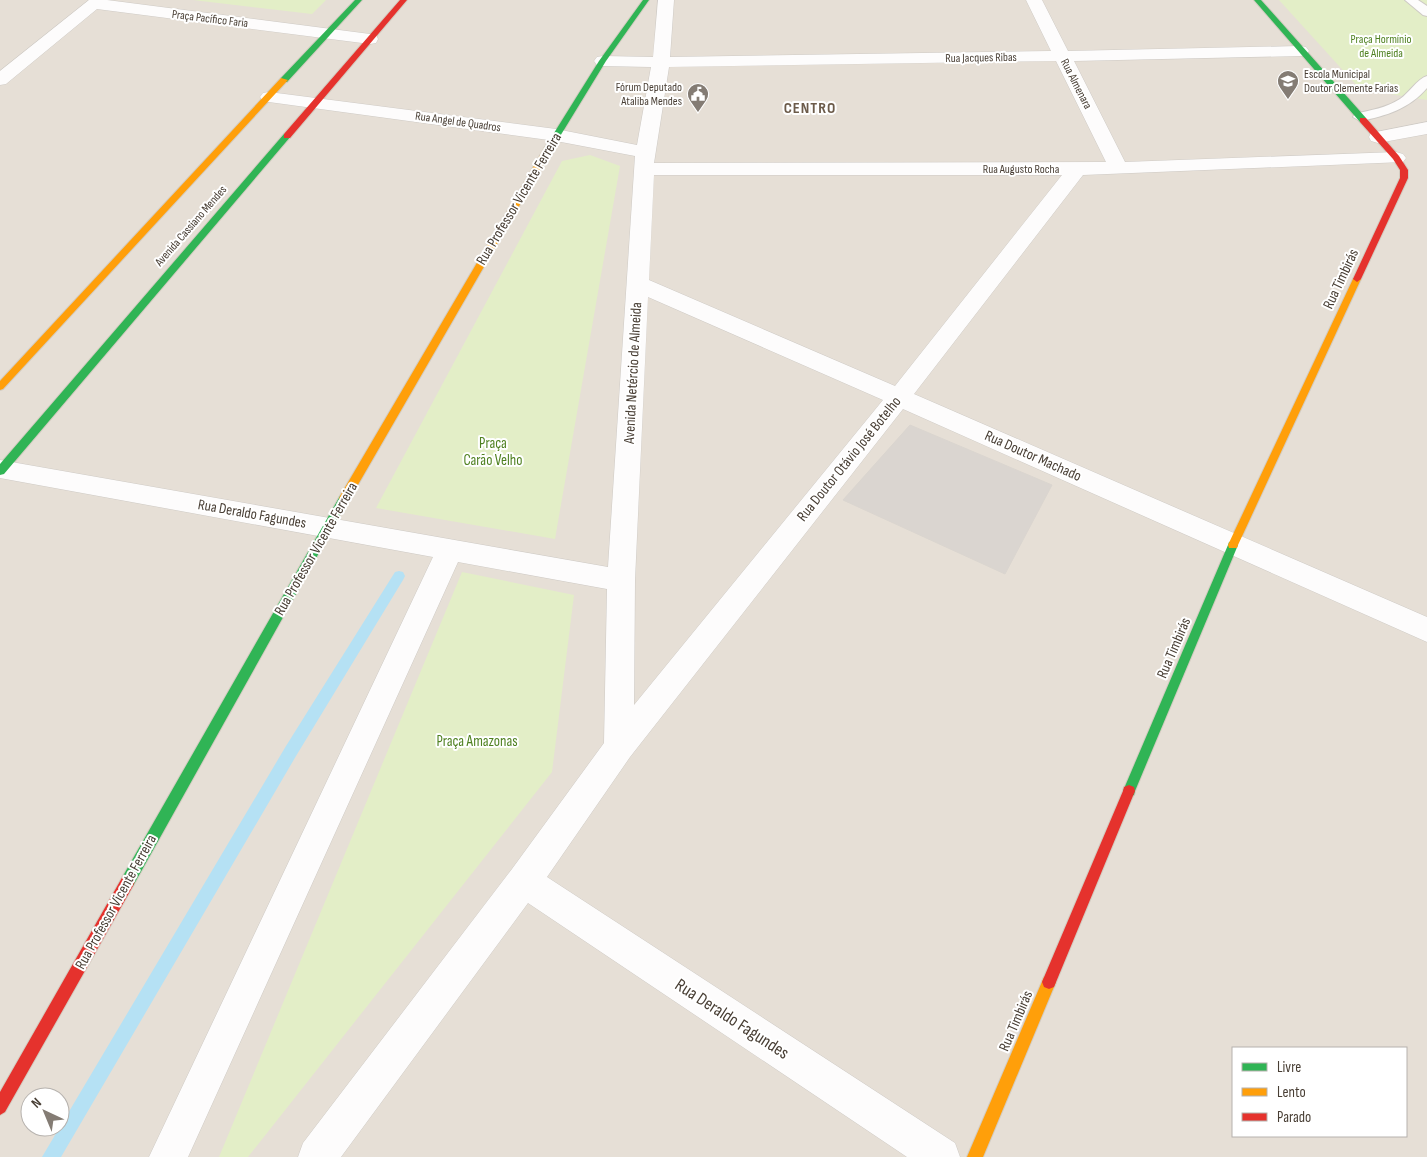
<svg xmlns="http://www.w3.org/2000/svg" width="1427" height="1157" font-family="'Sofia Sans Condensed',sans-serif">
  <rect width="100%" height="100%" fill="#f2eeea"/>
  <path fill="#e6dfd6" fill-rule="evenodd" d="M0,0H1427V1157H0ZM1233,1048H1406V1136H1233ZM30,1097H60V1127H30Z"/>
  <path fill="#e3eec7" d="M193,0H326L312,14Z
    M1279,0H1427V100L1360,89Z
    M590,155L620,166L555,539L376,508L562,161Z
    M462,572L574,595L552,772L248,1157H219Z"/>
  <g fill="none" stroke-linecap="round" stroke-linejoin="round">
    <path fill="#b5e1f4" fill-rule="evenodd" d="M399,571L403,572L405,576L403,580L296,756L61,1157H42L286,746L395,572Z"/>
  </g>
  <path fill="#dad5d0" stroke="#dad5cf" d="M910,425L1052,485L1005,574L843,500Z"/>
  <g fill="none" stroke-linecap="round" stroke-linejoin="round">
    <g stroke="#cecac5" stroke-width="2">
      <path id="lane" d="M1405,0H1418L1427,6V16L1423,15Z
        M1427,76V88C1409,109 1386,116 1360,121L1353,117L1355,114C1371,110 1386,108 1400,99C1409,93 1417,79 1427,76Z"/>
    </g>
    <g stroke="#cecac5" stroke-width="1">
      <path id="street" d="M89,0H107L370,34L376,35L378,39L376,43L370,44L97,9L6,84L0,85V71Z
        M658,0H674L670,57L1051,51L1026,0H1042L1068,51L1300,46L1306,47L1309,51L1306,55L1300,56L1074,61L1125,162L1396,152L1403,154L1406,158L1403,162L1083,175L914,394L1427,617V642L903,409L630,757L547,877L955,1143L960,1157H907L528,903L341,1157H298L303,1143L512,869L604,743L607,589L458,562L188,1157H149L433,557L0,478V460L608,567L635,156L556,141L269,102L263,101L260,97L263,93L269,92L556,129L637,145L651,67L603,66L597,65L594,61L597,57L603,56L653,57ZM1056,61L1106,162L654,163L669,67ZM654,175H1062L895,386L649,280ZM648,297L883,400L634,705L635,580Z
        M1427,122V134L1378,143L1371,141L1369,137L1371,133Z"/>
    </g>
    <g stroke="#d3ccc1" stroke-width="2">
      <path id="fast" d="M355,0H362L287,82H281V78Z
        M643,0H649L606,61L551,151H545L544,149L599,61Z
        M1254,0H1261L1366,118V122H1360Z
        M284,134L291,136L4,474L0,475V464Z
        M344,495L349,499L133,886L128,888L123,886L121,881L123,876L340,496Z
        M1233,541L1237,542L1238,545L1135,791L1134,795L1129,797L1124,795L1123,791L1228,545L1229,542Z"/>
    </g>
    <g stroke="#d3ccc1" stroke-width="2">
      <path id="slow" d="M281,78L288,80L3,389L0,390V381Z
        M545,147L552,149L348,502H340L339,499L340,496Z
        M1357,276L1361,279L1238,545L1237,548H1229L1228,545L1353,279Z
        M1049,975L1054,977L1056,982L983,1157H967L1044,977Z"/>
    </g>
    <g stroke="#d3ccc1" stroke-width="2">
      <path id="jam" d="M400,0H407L290,138H284V134Z
        M1360,118H1366L1399,156L1408,170V178L1361,279L1357,282L1353,279L1400,178V170L1393,159L1360,122Z
        M1129,785L1134,787L1135,791L1054,987L1049,989L1044,987L1042,982L1123,791L1124,787Z
        M128,874L133,876L135,881L133,886L5,1112L0,1115V1092L123,876Z"/>
    </g>
    <use href="#lane" fill="#fdfcfc" fill-rule="evenodd"/>
    <use href="#street" fill="#fdfcfc" fill-rule="evenodd"/>
    <use href="#fast" fill="#30b455" fill-rule="evenodd"/>
    <use href="#slow" fill="#ff9f0a" fill-rule="evenodd"/>
    <use href="#jam" fill="#e5322d" fill-rule="evenodd"/>
  </g>
  <defs>
    <g id="school-pin" transform="scale(1.125)"><path d="M0 17L-7.5 6A9.5 9.5 0 1 1 7.5 6Z" fill="#847c74" stroke="#fff"/><path d="M0-5L7-2L0 1L-7-2ZM-4 1L0 2.5L4 1V4Q0 6-4 4Z" fill="#fff"/></g>
    <g id="civic-pin" transform="scale(1.125)"><path d="M0 17L-7.5 6A9.5 9.5 0 1 1 7.5 6Z" fill="#847c74" stroke="#fff"/><path d="M-.6-6.5H3V-4.5H.6V-3L4-1V1h2V6H-6V1h2V-1L-.6-3ZM-1.2 2.5V6h2.4V2.5Z" fill="#fff"/></g>
  </defs>
  <g fill-rule="evenodd">
    <use href="#school-pin" x="1288" y="81"/>
    <use href="#civic-pin" x="698" y="94"/>
  </g>
  <g text-anchor="middle" dominant-baseline="central" stroke-width="4" stroke-linejoin="round" paint-order="stroke">
    <g font-size="12" fill="#483e34" stroke="#fff">
      <text transform="translate(210 19) rotate(7)">Praça Pacífico Faria</text>
      <text transform="translate(981 58) rotate(-1)">Rua Jacques Ribas</text>
      <text transform="translate(1076 84) rotate(63)">Rua Almenara</text>
      <text transform="translate(458 122) rotate(8)">Rua Angel de Quadros</text>
      <text x="1021" y="169">Rua Augusto Rocha</text>
      <text transform="translate(191 226) rotate(-49)">Avenida Cassiano Mendes</text>
    </g>
    <g font-size="12" fill="#4f8121" stroke="#fff">
      <text x="1381" y="39">Praça Hormínio<tspan x="1381" dy="14">de Almeida</tspan></text>
    </g>
    <g font-size="12" fill="#483e34" stroke="#fff" text-anchor="start">
      <text x="1304" y="74">Escola Municipal<tspan x="1304" dy="14">Doutor Clemente Farias</tspan></text>
      <text x="682" y="87" text-anchor="end">Fórum Deputado<tspan x="682" dy="14">Ataliba Mendes</tspan></text>
    </g>
    <g font-size="15" fill="#483e34" stroke="#fff">
      <text transform="translate(519 199) rotate(-59)">Rua Professor Vicente Ferreira</text>
      <text transform="translate(1341 279) rotate(-65)">Rua Timbirás</text>
      <text transform="translate(633 373) rotate(-87)">Avenida Netércio de Almeida</text>
      <text transform="translate(1033 456) rotate(24)">Rua Doutor Machado</text>
      <text transform="translate(849 459) rotate(-51)">Rua Doutor Otávio José Botelho</text>
      <text transform="translate(252 514) rotate(10)">Rua Deraldo Fagundes</text>
      <text transform="translate(316 549) rotate(-60)">Rua Professor Vicente Ferreira</text>
      <text transform="translate(1174 648) rotate(-67)">Rua Timbirás</text>
      <text transform="translate(116 902) rotate(-61)">Rua Professor Vicente Ferreira</text>
      <text transform="translate(1016 1021) rotate(-67)">Rua Timbirás</text>
    </g>
    <g font-size="15" fill="#4f8121" stroke="#fff">
      <text x="493" y="443">Praça<tspan x="493" dy="17">Carão Velho</tspan></text>
      <text x="477" y="741">Praça Amazonas</text>
    </g>
    <g font-size="16" font-weight="bold" letter-spacing="1" fill="#6c5b4a" stroke="#fff">
      <text x="810" y="108">CENTRO</text>
    </g>
    <g font-size="18" fill="#483e34" stroke="#fff">
      <text transform="translate(732 1019) rotate(33)">Rua Deraldo Fagundes</text>
    </g>
  </g>
  <rect x="1232" y="1047" width="175" height="90" fill="#ffffff" stroke="#b6b2ae"/>
  <rect x="1242" y="1063" width="25" height="8" fill="#30b455" stroke="#b6b2ae"/>
  <text x="1277" y="1072" font-size="15" fill="#483e34">Livre</text>
  <rect x="1242" y="1088" width="25" height="8" fill="#ff9f0a" stroke="#b6b2ae"/>
  <text x="1277" y="1097" font-size="15" fill="#483e34">Lento</text>
  <rect x="1242" y="1113" width="25" height="8" fill="#e5322d" stroke="#b6b2ae"/>
  <text x="1277" y="1122" font-size="15" fill="#483e34">Parado</text>
  <g transform="translate(45 1112) rotate(316)"><circle r="24" fill="#ffffff" stroke="#b6b2ae"/>
  <path d="M0-4L9 19L0 12L-9 19Z" fill="#847c74"/>
  <text y="-8" font-size="14" font-weight="bold" text-anchor="middle" fill="#483e34">N</text>
  </g>
</svg>
